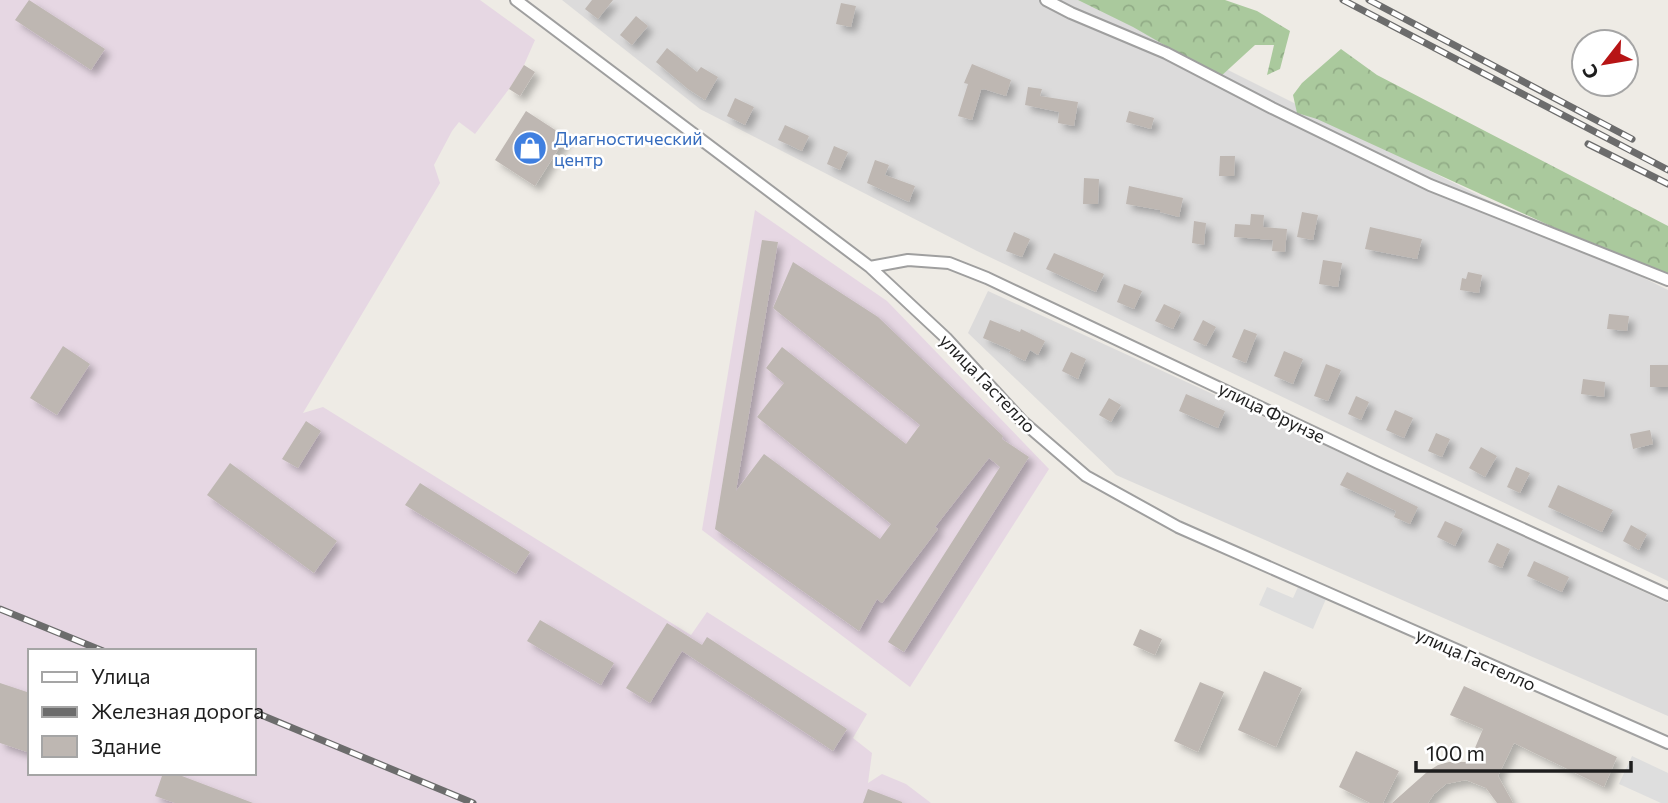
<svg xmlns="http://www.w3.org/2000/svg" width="1668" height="803" font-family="Commissioner,sans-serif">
  <defs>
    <pattern id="forest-crowns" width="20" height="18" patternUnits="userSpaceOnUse" patternTransform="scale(1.75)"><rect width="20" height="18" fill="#aac99d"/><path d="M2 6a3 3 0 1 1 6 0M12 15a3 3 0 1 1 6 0" fill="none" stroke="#92ac87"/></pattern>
    <filter id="shadow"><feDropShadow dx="5.5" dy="5.5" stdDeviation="3.5" flood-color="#0004"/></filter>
  </defs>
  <rect width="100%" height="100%" fill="#eeebe5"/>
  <path fill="#dcdbdb" d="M562,0H1088L1668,290V581L977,251L700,109Z
    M988,291L1668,603V716L1116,475L968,333Z"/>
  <path fill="#e6d7e3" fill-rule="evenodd" d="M0,0H480L535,40L524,65L509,89L475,134L459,122L452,131L434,165L440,183L303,413L323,407L691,635L707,612L867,714L853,738L872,753L868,783L882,774L906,784L931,803H0ZM30,651H254V773H30Z
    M755,210L887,301L1049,469L910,687L702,530Z"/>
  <path fill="url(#forest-crowns)" d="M1078,0H1225L1257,11L1290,31L1280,69L1267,75L1274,45H1255L1220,77L1133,27Z
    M1341,49L1377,75L1668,226V274L1555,228L1317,119L1297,113L1293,95L1302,83Z"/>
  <path fill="#dedede" d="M1267,587L1293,598L1298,587L1326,599L1313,629L1259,605Z
    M1632,756L1668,773V803H1661L1619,784Z"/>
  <path fill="#beb7b2" filter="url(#shadow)" d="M29,0L105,49L91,70L15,20Z
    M592,0H613L598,19L585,9Z
    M841,3L856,6L851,27L836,24Z
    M636,16L648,26L632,45L620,35Z
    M667,48L697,72L701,67L718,77L705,100L688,89L656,62Z
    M972,64L1011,80L1006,96L984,89L981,90L972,120L958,116L968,84L964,83Z
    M524,65L535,72L520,96L509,89Z
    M1028,87L1042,89L1040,96L1078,102L1074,126L1058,123L1059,112L1025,105Z
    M735,98L754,107L745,125L727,116Z
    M526,111L566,137L535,186L495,160Z
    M1129,111L1154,118L1151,129L1126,122Z
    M785,125L809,136L802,151L778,140Z
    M834,146L848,152L840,170L827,164Z
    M1220,156H1235L1234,176H1219Z
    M875,160L889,165L885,175L915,186L909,202L867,183Z
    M1084,178L1099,179L1098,204H1083Z
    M1129,186L1183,198L1179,217L1160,212V210L1126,204Z
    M1302,212L1318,215L1313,240L1297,237Z
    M1251,214L1264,215L1263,227L1287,229L1285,252L1272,251L1273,240L1234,237L1235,224L1250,225Z
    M1194,221L1206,223L1204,245L1192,243Z
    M1370,227L1422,239L1417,259L1365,249Z
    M1014,232L1030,239L1022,257L1006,251Z
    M762,240L778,242L736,491L764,454L880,539L891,524L757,417L784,383L766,368L782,347L906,444L920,425L773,308L793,262L878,317L1003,436L1002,439L1029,457L904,652L888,642L1000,467L989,458L935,527L938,529L882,603L877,599L859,631L715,529Z
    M1054,253L1104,274L1096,292L1046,269Z
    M1323,260L1342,263L1338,287L1319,284Z
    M1468,272L1482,275L1479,293L1460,290L1462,278L1466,279Z
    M1124,284L1142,291L1134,309L1117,302Z
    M1164,304L1181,312L1173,329L1155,321Z
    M1609,314L1629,316L1627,331L1607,329Z
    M990,320L1020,332L1021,329L1045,341L1038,355L1030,350L1025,361L1009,353L1011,350L983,338Z
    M1203,320L1216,327L1206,346L1193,340Z
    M1244,329L1257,334L1246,363L1232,357Z
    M63,346L90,364L57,415L30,398Z
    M1284,351L1303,359L1293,384L1274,376Z
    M1071,352L1086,359L1078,379L1062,371Z
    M1326,364L1341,370L1328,401L1314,396Z
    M1650,365H1668V387H1650Z
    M1583,379L1605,382L1604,397L1581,394Z
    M1186,394L1225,411L1218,428L1179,411Z
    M1356,396L1369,402L1361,420L1348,414Z
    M1109,398L1121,405L1111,422L1099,415Z
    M1395,410L1413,418L1404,438L1386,430Z
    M306,421L321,431L298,468L282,459Z
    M1650,430L1653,444L1633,449L1630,434Z
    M1436,433L1450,439L1442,457L1428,451Z
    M1481,447L1497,456L1485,477L1469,468Z
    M230,463L337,541L314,573L207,495Z
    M1516,467L1530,473L1520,493L1507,487Z
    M1347,472L1418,507L1410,524L1394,517L1396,511L1340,485Z
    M420,483L530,552L516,574L405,505Z
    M1558,485L1613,510L1602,532L1548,507Z
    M1445,521L1463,529L1455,546L1437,537Z
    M1631,525L1647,534L1639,550L1623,541Z
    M1497,543L1510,549L1502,568L1488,562Z
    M1534,561L1569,577L1562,592L1527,576Z
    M540,620L614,663L601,685L527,641Z
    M667,623L702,645L707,637L847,729L833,751L682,651L650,703L626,688Z
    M1140,629L1162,639L1155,655L1133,645Z
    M1264,671L1302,688L1276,747L1238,730Z
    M1200,682L1224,692L1198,752L1174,741Z
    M0,683L30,693V753L0,743Z
    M1464,686L1617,757L1604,787L1514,743L1498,776L1513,803H1497L1486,788L1466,780L1446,784L1434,794L1428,803H1392L1427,772L1438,765L1449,762H1469L1483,729L1450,715Z
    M1356,751L1399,771L1383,803H1370L1339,787Z
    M163,773H174L253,803H175L155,796Z
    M868,789L902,802V803H863Z"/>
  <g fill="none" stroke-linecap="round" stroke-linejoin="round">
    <g stroke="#9f9f9f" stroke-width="14">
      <path id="minor" d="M516,0L870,267L946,338L1022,421L1086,476L1178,527L1668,743
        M1046,0L1071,13L1166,53L1272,108L1430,185L1668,280
        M870,267L908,260L949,263L987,278L1378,463L1668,595"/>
    </g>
    <use href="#minor" stroke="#fff" stroke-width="10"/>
    <g stroke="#6c6c6c" stroke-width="7">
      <path id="rail" d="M1343,0L1668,170
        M1369,0L1632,139
        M1588,144L1668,184
        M0,609L103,651
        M254,712L473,803"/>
    </g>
    <use href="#rail" stroke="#fff" stroke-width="4.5" stroke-dasharray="13" stroke-linecap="butt"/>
  </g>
  <defs>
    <g id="shop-disc" transform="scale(1.75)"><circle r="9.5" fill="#3f7fe0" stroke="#fff"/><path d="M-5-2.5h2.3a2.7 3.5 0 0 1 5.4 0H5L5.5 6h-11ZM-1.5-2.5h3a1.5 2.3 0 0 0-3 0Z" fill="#fff"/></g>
  </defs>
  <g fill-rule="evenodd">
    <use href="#shop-disc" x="530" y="148"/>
  </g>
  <g text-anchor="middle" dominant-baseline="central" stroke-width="5" stroke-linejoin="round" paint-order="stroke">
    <g font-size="18" fill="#366cbe" stroke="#fff" text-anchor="start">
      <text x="554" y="138">Диагностический<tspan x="554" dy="21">центр</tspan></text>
    </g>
    <g font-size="18" fill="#1e1e1e" stroke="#fff">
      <text transform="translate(988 383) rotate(46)">улица Гастелло</text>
      <text transform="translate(1272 412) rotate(26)">улица Фрунзе</text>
      <text transform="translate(1476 659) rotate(24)">улица Гастелло</text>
    </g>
  </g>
  <rect x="28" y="649" width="228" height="126" fill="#ffffff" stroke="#a5a5a5" stroke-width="2"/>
  <rect x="42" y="672" width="35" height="10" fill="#ffffff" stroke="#a5a5a5" stroke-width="2"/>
  <text x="91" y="684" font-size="21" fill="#1e1e1e">Улица</text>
  <rect x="42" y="707" width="35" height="10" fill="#6c6c6c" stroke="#a5a5a5" stroke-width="2"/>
  <text x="91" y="719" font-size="21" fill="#1e1e1e">Железная дорога</text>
  <rect x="42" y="736" width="35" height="21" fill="#beb7b2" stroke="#a5a5a5" stroke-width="2"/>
  <text x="91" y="754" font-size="21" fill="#1e1e1e">Здание</text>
  <g transform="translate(1605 63) rotate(239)"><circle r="33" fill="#ffffff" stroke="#a5a5a5" stroke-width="2"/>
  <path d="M0-5L12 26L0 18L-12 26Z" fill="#b71415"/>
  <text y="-10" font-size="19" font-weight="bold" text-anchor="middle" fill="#1e1e1e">С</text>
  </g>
  <path d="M1416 761v10h215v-10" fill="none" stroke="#1e1e1e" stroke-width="3.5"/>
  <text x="1426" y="761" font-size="21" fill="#1e1e1e" stroke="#ffffff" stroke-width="5" paint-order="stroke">100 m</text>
</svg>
